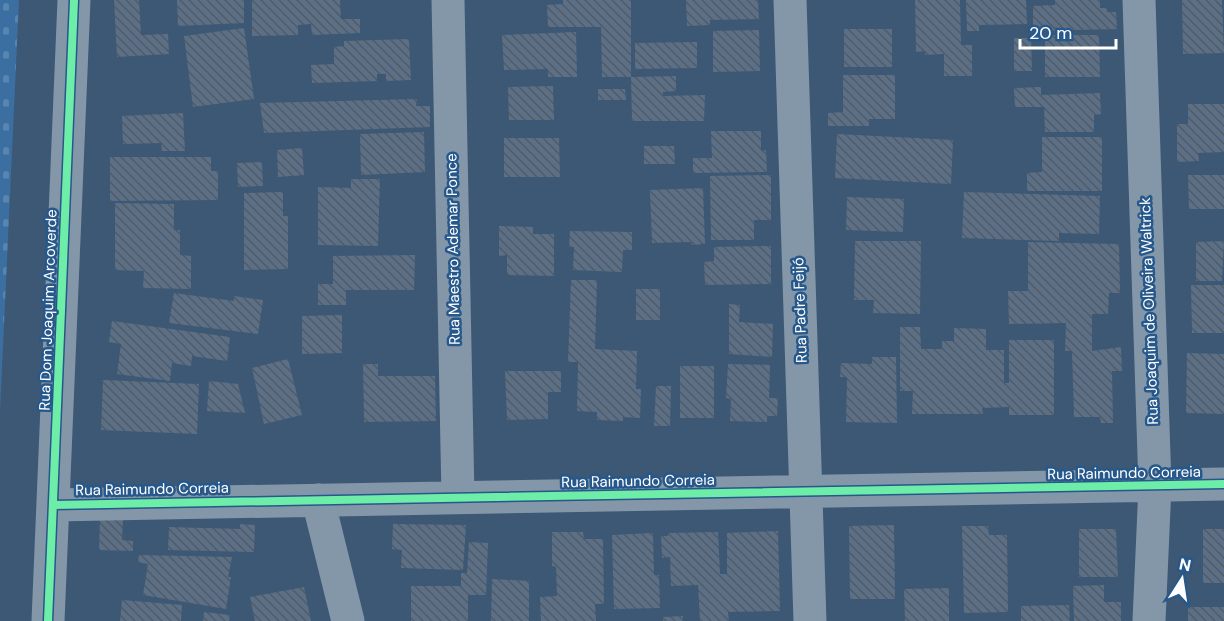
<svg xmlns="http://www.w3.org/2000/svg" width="1224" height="621" font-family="'DM Sans',sans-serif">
  <defs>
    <pattern id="cemetery-stones" width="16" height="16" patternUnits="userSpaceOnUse" patternTransform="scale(1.5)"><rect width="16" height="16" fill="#3b6fa1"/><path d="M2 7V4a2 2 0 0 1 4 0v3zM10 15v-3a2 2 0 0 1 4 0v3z" fill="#5885af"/></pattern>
    <pattern id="building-back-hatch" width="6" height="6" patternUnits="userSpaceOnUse" patternTransform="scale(1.5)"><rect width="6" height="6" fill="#5b7086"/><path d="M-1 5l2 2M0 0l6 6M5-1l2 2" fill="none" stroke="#525a63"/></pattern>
  </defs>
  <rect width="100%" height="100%" fill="#3d5874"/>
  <path fill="url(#cemetery-stones)" d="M0,0H19L0,411Z"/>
  <path fill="url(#building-back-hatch)" d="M114,0H139L141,35L168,34L169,54L117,57Z
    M177,0H244V23L178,26Z
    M252,0H340L341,19H360V33L312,35L311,24L298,25V35L252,36Z
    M563,0H631V77L676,76V91L663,92V96L705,95L704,121H632L631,77H602L601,27H548L547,5L563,4Z
    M686,0H758L759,19L710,20V25L687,26Z
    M915,0H960L961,45H972V76H944V54L925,55V51L916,52Z
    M966,0H1026L1027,24L979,25V31H967Z
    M1055,0H1100V8H1107V12H1116L1117,29L1033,31V6L1055,5Z
    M1182,0H1222L1224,53L1183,54Z
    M244,28L254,99L193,107L184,36Z
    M844,29H892V67H844Z
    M759,30L760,71L713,72V31Z
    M576,32L577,77H548V69L504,70L502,35Z
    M1045,35H1099L1100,77H1045Z
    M1014,38H1031L1032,71H1014Z
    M409,39L411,80L386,81V74H377V81L312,83L311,65L334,64V47L344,46V41Z
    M697,42V68L635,69V43Z
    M843,75H895V119H869V126H828V113L843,112Z
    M553,86L554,120H509L508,87Z
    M1041,87V95L1100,93L1101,114L1094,115V132H1045L1044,107H1015L1014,88Z
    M598,89H625L626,100H598Z
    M417,99L416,106H430V127L264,133L260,103Z
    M1188,104H1224V152L1198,153L1199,161L1177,162V124H1188Z
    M183,113L185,151H162L161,143L123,144L122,116Z
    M711,131H761V151L766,150L767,172L693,173V158H712Z
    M424,132L425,172L361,175L360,134Z
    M837,134L953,140L951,184L835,178Z
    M1042,137H1102V191H1027V173L1042,172Z
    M504,138H559L560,177H504Z
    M644,146H674L675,164H644Z
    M302,148L304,175L278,177L277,150Z
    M110,157H211V171H218V200L110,201Z
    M262,162L263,186L238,187L237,163Z
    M771,175V220H754V240H711L710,176Z
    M1188,175H1224V209H1189Z
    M351,179H380L378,246L318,245V187L351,188Z
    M703,188L705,244L692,245L691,242L652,243L650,190Z
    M283,192V216H288V269L244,270V193Z
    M964,192L1100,196L1099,234L1059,233V241L962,238Z
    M847,197L904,199L903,232L846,230Z
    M115,203L174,204V230H180V255L191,256V289L143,288L144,271L115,270Z
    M499,226L533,227V234H554V276L507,275V255L499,256Z
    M570,231L632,232V250H623L622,272L573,270L574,247H569Z
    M855,241H921L920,314L873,313L874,300H854Z
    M1224,241L1222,281H1196V242Z
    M1028,242L1119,244L1120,293H1109L1108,314H1092V351L1121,347L1122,371H1112L1113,423H1101L1100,417H1074L1072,351H1065L1066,323L1009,324L1008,291H1028Z
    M771,246V284L705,285L704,262L714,261V247Z
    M415,255L414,290H346V305H318V284H333V256Z
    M571,280H597L595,349L637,351L636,389H641L640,418L623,417V421L597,420V412L577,411L578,362H568Z
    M1191,285H1224V333H1192Z
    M636,289H660V320H636Z
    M174,293L234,301V296L263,300L258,334L169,323Z
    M729,304L740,305L739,322L773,324L772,357L729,354Z
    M342,315V353L302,354V316Z
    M112,321L230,337L227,361L192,356L191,366L172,363L170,381L117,374L121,344L109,342Z
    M900,327H920L921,349H942V341H954V328L986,329V350H1004V383H1009V340H1054V415H1009V407L982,408L983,414H912L913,391H900Z
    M1187,353L1224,354V414L1186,413Z
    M872,357H896L897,423L846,422L847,377H840L841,363L872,364Z
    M288,359L302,415L264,424L252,368Z
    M363,364H378V376H435L436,421L364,422Z
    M728,364L770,365L769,398H778L777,416H767V422L730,421L731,399L726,398Z
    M680,366H714V418H680Z
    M505,371H561V392H548V419L507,420Z
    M103,380L199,384L197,434L101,430Z
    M209,381L238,384L245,413L207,411Z
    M656,386H671L670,426H654Z
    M100,517L123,518L122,540L133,541V551L99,550Z
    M240,524L255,525L254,552L168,550L169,527L240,529Z
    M393,524L466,525L463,570L401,568L402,550L392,549Z
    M894,525L895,599H850L849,526Z
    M962,526H988L989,535H1007L1008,612L964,613Z
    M1079,529H1116L1118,577H1079Z
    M1203,529H1224V583H1203Z
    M778,531L780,611L728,612L729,621H700L698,585L671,586L670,557L662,558L661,536H668V533L718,532L720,574H727V533Z
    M552,532H583L584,539H603L604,604H595L596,621H541L540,597L557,596L556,567L552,566Z
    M653,533L654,575H659L660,608L614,609L612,535Z
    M469,542L488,543L486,595H468V621H411V586H461V573H467Z
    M139,555L232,557L228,577H231L226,609L143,595L148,564L138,562Z
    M492,579L529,581V621H491Z
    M1104,585V602H1121V621H1074L1073,586Z
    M304,587L311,621H255L250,597Z
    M949,588V621H905L904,589Z
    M122,600L182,605L181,621H120Z
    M1069,605L1070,621H1021V606Z
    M1188,607H1224V621H1188Z
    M204,612L230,615L229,621H203Z
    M683,616V621H663V617Z"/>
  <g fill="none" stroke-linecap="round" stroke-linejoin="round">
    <path stroke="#8497a9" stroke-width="33" d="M448,0L458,497
      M790,0L810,621
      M1139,0L1155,486L1149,621
      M318,500L348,621
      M53,505L1224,484
      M48,621L74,0"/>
    <g stroke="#26588b" stroke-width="11">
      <path id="cycleway" d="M53,505L1224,484
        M48,621L74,0"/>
    </g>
    <use href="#cycleway" stroke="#6deda7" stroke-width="8"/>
  </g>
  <g text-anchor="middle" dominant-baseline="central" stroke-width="5" stroke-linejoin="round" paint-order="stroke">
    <g font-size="15" fill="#fff" stroke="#26588b">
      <text transform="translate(453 249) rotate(-91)">Rua Maestro Ademar Ponce</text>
      <text transform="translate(48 310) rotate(-88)">Rua Dom Joaquim Arcoverde</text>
      <text transform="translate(800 310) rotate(-92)">Rua Padre Feijó</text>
      <text transform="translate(1149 311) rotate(-92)">Rua Joaquim de Oliveira Waltrick</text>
      <text transform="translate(1124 473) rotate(-1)">Rua Raimundo Correia</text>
      <text transform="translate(638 481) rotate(-1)">Rua Raimundo Correia</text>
      <text transform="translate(152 489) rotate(-1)">Rua Raimundo Correia</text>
    </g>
  </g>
  <g transform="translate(1182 579) rotate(12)" stroke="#26588b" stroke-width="4.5" paint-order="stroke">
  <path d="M0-4.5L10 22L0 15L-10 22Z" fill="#ffffff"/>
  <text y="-9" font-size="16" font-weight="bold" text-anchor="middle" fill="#ffffff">N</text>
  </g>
  <path d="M1020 39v9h96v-9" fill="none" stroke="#ffffff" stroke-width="3"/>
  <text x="1029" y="39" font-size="18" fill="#ffffff" stroke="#26588b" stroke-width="4.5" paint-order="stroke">20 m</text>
</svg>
